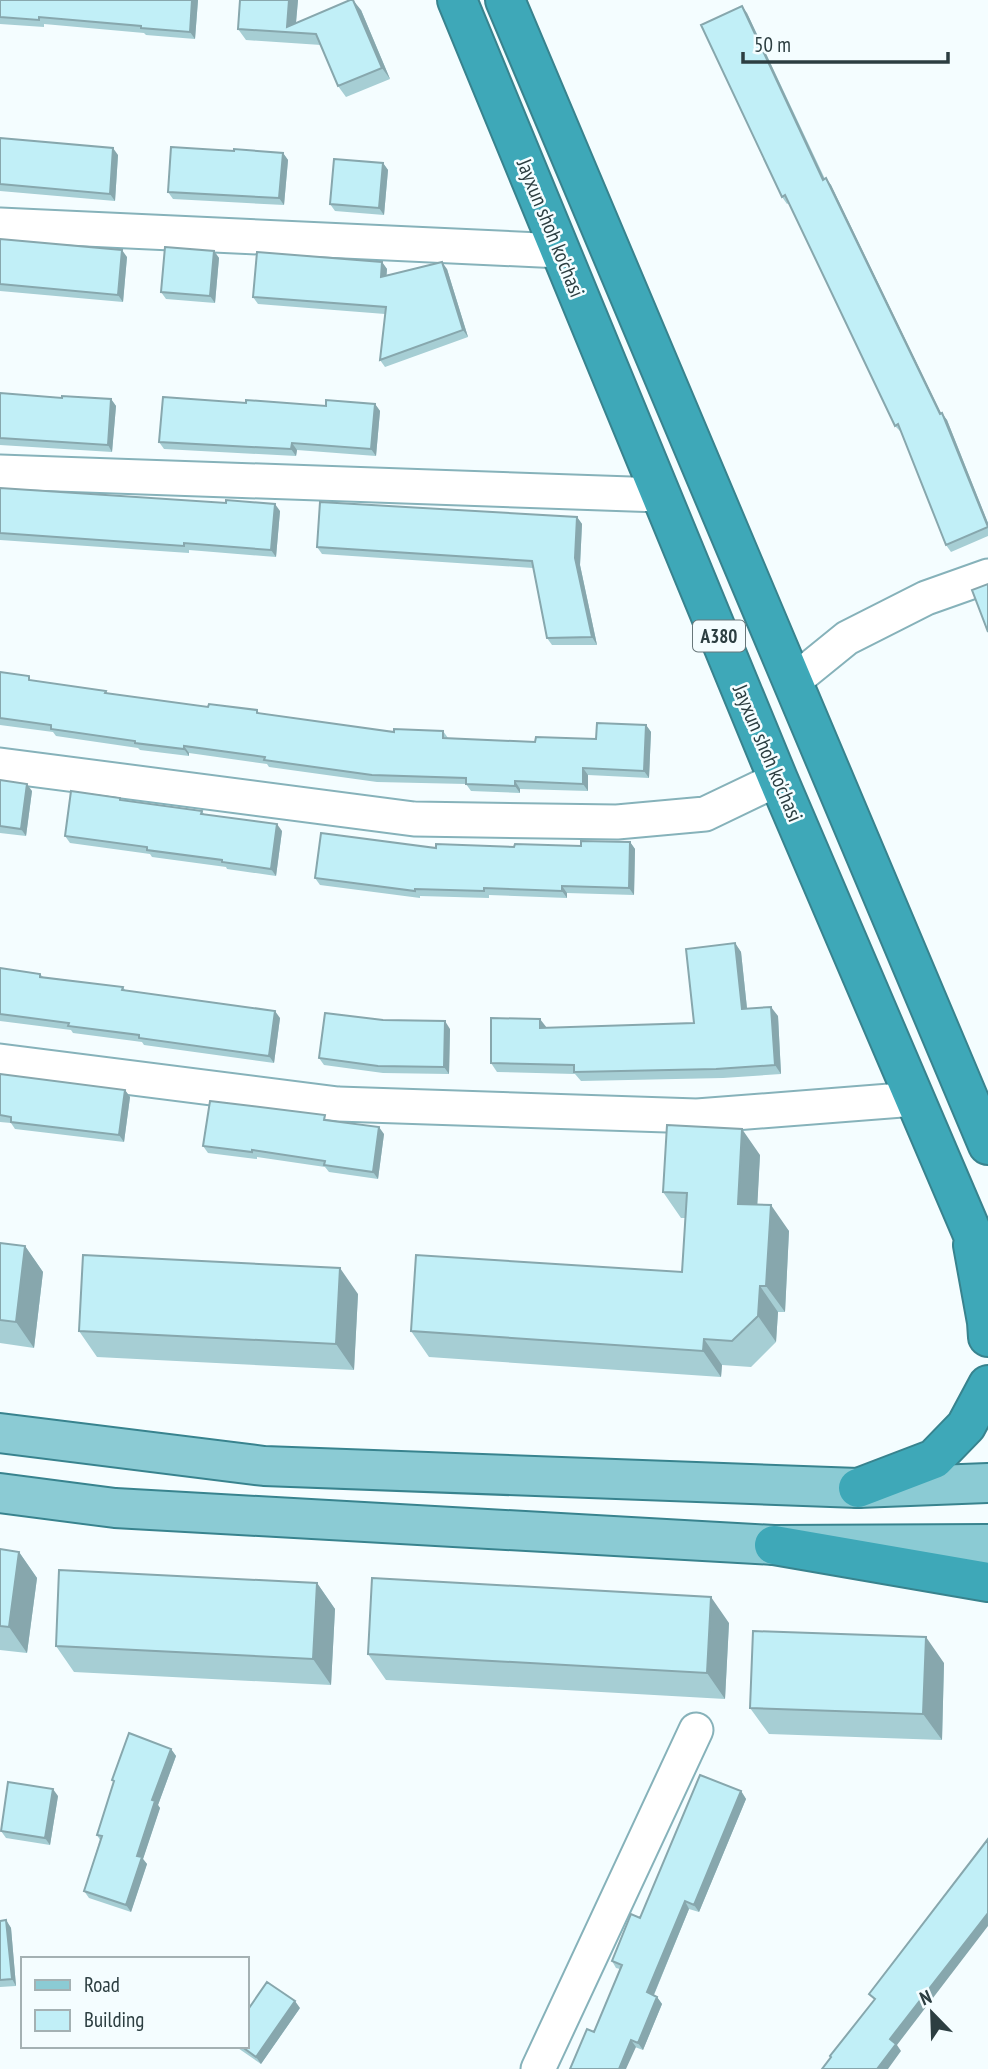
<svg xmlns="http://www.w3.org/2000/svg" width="988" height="2069" font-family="'PT Sans Narrow',sans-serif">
  <rect width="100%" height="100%" fill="#f4fdff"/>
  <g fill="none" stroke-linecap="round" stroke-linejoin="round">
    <g stroke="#86b2ba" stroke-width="37">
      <path id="minor" d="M0,225L561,251
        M0,472L660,495
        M794,681L847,638L926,598L988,576
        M0,765L414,819L617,822L705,814L778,779
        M0,1061L338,1104L697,1116L915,1099
        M538,2069L696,1730"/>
    </g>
    <g stroke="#38838e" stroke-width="42">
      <path id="major" d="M0,1433L264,1466L858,1488L988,1483
        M0,1493L115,1508L774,1545L988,1544"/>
    </g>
    <g stroke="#38838e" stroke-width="42">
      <path id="highway" d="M457,0L778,779L988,1270
        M505,0L988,1145
        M973,1245L987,1322L988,1337
        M858,1488L934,1459L966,1426L988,1385
        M774,1545L988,1582"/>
    </g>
    <use href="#minor" stroke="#fff" stroke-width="33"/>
    <use href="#major" stroke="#8bcbd4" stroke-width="38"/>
    <use href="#highway" stroke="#3ea8b8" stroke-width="38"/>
  </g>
  <path fill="#a6ced4" d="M0,0H198L195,39L146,35L144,33L44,24V27L0,24Z
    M240,0H298L296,23L361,10L390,79L346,97L338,86L321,45L246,40L238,29Z
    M747,13L825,179L831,185L941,414L947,420L988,523V536L951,552L946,545L901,432L895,426L789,203L787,204L782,197Z
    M0,138L118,155L115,201L0,191Z
    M234,151L283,153L288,160L284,205L173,199L168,192Z
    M383,163L388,170L384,215L335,211L330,204Z
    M0,239L127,257L123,302L0,291Z
    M214,251L219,258L215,303L166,299L161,292Z
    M382,262L387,269L386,276L447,269L468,337L385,367L380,360L385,314L258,304L253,297Z
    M0,393L62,398L111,399L116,406L112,452L0,445Z
    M246,403L326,406L375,404L380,411L376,456L297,450L296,456L164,449L159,442Z
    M0,488L280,511L276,557L189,550V553L0,540Z
    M577,517L582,524L580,565L597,645H552L547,638L533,568L322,554L317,547Z
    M0,672L32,681L106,691L107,693L208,707L257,710L259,713L394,732L443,731L448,738L535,742L596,739L646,725L651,732L649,778L588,775V791L520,789V793L471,791L466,784L377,782L269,767L267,764L189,753V756L140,750L138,748L56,736L53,732L0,725Z
    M0,780L32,791L26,836L0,833Z
    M122,800L202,811L204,814L282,831L276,876L227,869L226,867L152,857L150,854L70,843L65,836Z
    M630,842L635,849L634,895L567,893V898L489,895V898L420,896V898L320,885L315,878L436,848L581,846Z
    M735,943L741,952L747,1008L778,1016L781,1074L723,1078L581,1081L575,1074L497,1072L491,1063L694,1023Z
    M0,968L40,974L43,977L123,987L125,990L280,1018L274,1063L144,1045L142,1042L73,1033L71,1030L0,1021Z
    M383,1020L450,1029L449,1074L383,1073L324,1065L319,1058Z
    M0,1074L125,1090L130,1097L124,1142L15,1129L11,1123L0,1122Z
    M328,1120L384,1134L378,1179L329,1172L325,1167L257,1157V1159L208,1153L203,1146Z
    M760,1155L757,1205L789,1231L785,1312H778L776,1342L751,1367L722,1365L721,1377L429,1357L411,1331L682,1272L685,1218H681L663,1192Z
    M0,1243L25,1246L43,1272L34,1348L0,1343Z
    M358,1294L354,1370L97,1357L79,1331Z
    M0,1549L19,1552L37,1578L27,1653L0,1650Z
    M317,1583L335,1609L331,1685L74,1672L56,1646Z
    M729,1623L725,1699L386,1680L368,1654Z
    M944,1663L942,1740L769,1734L750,1708Z
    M171,1749L176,1756L158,1805L160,1808L143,1859L147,1864L131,1912L89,1898L84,1891L100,1840L97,1835L114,1782L112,1780Z
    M741,1791L746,1799L699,1912L689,1909L654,1995L657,1997L662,2004L643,2050L594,2032L620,1969L616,1968L612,1961L640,1918Z
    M58,1796L50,1845L6,1838L1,1831Z
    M6,1920L11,1928L16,1986L0,1987V1921Z
    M300,2008L261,2064L235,2046H247Z"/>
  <path fill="#87a7ad" d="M192,0H198L195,39L190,32Z
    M289,0H298L295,33L287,27Z
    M353,0L361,10L390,79L382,68Z
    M742,6L747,13L828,187L823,180Z
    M113,148L118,155L115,201L110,194Z
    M283,153L288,160L284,205L279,198Z
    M383,163L388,170L384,215L379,208Z
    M826,178L831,185L945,421L940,414Z
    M122,250L127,257L123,302L118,295Z
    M214,251L219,258L215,303L210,296Z
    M382,262L387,269L386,284L381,277Z
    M442,262L447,269L468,337L463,330Z
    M111,399L116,406L112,452L108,445Z
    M375,404L380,411L376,456L371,449Z
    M942,413L947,420L988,523V528Z
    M292,443L297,450L296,456L291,449Z
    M275,504L280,511L276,557L271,550Z
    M577,517L582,524L580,565L597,645L592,637L575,558Z
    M646,725L651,732L649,778L644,771Z
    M184,746L189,753V756L184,749Z
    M583,768L588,775V791L583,784Z
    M515,781L520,789V793L515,786Z
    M27,784L32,791L26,836L21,829Z
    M277,824L282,831L276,876L271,869Z
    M630,842L635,849L634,895L629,888Z
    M562,886L567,893V898L562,891Z
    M735,943L741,952L748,1018L742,1009Z
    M771,1007L778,1016L781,1074L775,1065Z
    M275,1011L280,1018L274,1063L269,1056Z
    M540,1019L547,1028H540Z
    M445,1021L450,1029L449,1074L444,1067Z
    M125,1090L130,1097L124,1142L119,1135Z
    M379,1127L384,1134L378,1179L373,1172Z
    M742,1129L760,1155L756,1230L738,1204Z
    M771,1205L789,1231L785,1312L766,1286Z
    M25,1246L43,1272L34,1348L16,1322Z
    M340,1268L358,1294L354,1370L336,1344Z
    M760,1286L778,1312L776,1342L758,1316Z
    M704,1339L722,1365L721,1377L703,1351Z
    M19,1552L37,1578L27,1653L9,1627Z
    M317,1583L335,1609L331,1685L313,1659Z
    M711,1597L729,1623L725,1699L707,1673Z
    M926,1637L944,1663L942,1740L923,1714Z
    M171,1749L176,1756L158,1805L160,1808L143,1859L147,1864L131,1912L126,1905L137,1856L152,1800Z
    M53,1789L58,1796L50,1845L45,1838Z
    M741,1791L746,1799L699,1912L694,1905Z
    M685,1901L689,1909L652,1999L647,1992Z
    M988,1913V1926L897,2045L901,2051L888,2069H877L890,2039Z
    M6,1920L11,1928L16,1986L12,1979Z
    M657,1997L662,2004L643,2050L638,2043Z
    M295,2001L300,2008L261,2064L256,2057Z
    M631,2040L636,2047L626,2069H619Z"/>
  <path fill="#c1eff7" stroke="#87a7ad" stroke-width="2" d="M0,0H192L190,32L141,28V26L39,17V20L0,17Z
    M240,0H289L287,27L350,0H353L382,68L338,86L316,34L238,29Z
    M742,6L823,180L826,178L940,414L942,413L988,527L946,545L898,424L895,426L785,195L782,197L701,25Z
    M0,138L113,148L110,194L0,184Z
    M171,147L234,151V149L283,153L279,198L168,192Z
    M334,159L383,163L379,208L330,204Z
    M0,239L122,250L118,295L0,284Z
    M165,247L214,251L210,296L161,292Z
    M257,252L382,262L381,277L442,262L463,330L380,360L386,307L253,297Z
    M0,393L62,398V396L111,399L108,445L0,438Z
    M163,397L246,403V400L326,406V400L375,404L371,449L292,443L291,449L159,442Z
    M0,488L226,503V500L275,504L271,550L184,543V546L0,533Z
    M320,502L577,517L575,558L592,637L547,638L532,561L317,547Z
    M988,584V632L972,590Z
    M0,672L29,676V680L106,691L105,693L208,707L209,704L257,710V713L394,732V729L443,731V738L535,742L536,737L596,739L597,723L646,725L644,771L583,768V784L515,781V786L466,784V778L372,775L264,760L265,757L184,746V749L135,743V741L51,729V725L0,718Z
    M0,780L27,784L21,829L0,826Z
    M71,791L120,798V800L202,811L201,814L277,824L271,869L222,862V860L147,850V847L65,836Z
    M321,833L436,848V844L514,847L515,844L581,846V841L630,842L629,888L562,886V891L484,888V891L415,889V891L315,878Z
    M735,943L742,1009L771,1007L775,1065L716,1069L574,1072V1065L491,1063V1018L540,1019V1028L694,1023L686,949Z
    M0,968L40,974V977L123,987L122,990L275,1011L269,1056L139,1038V1035L68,1026L69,1023L0,1014Z
    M325,1013L383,1020L445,1021L444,1067L378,1066L319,1058Z
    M0,1074L125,1090L119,1135L11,1122V1117L0,1115Z
    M210,1101L325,1115L324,1120L379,1127L373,1172L324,1165L325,1161L252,1150V1152L203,1146Z
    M667,1125L742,1129L738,1204L771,1205L766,1286H760L758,1316L732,1341L704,1339L703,1351L411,1331L416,1255L682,1272L687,1193L663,1192Z
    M0,1243L25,1246L16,1322L0,1320Z
    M83,1255L340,1268L336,1344L79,1331Z
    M0,1549L19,1552L9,1627L0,1626Z
    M59,1570L317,1583L313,1659L56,1646Z
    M372,1578L711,1597L707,1673L368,1654Z
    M753,1631L926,1637L923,1714L750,1708Z
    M129,1733L171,1749L152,1800L155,1801L137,1856L142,1857L126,1905L84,1891L102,1836L97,1835L114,1781L112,1780Z
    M700,1775L741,1791L694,1905L685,1901L647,1992L657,1997L638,2043L631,2040L619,2069H570L587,2029L594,2032L622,1965L612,1961L631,1914L640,1918Z
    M8,1782L53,1789L45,1838L1,1831Z
    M988,1839V1913L890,2039L896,2044L877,2069H822L831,2057L830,2056L875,1999L869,1994Z
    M6,1920L12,1979L0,1980V1921Z
    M267,1982L295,2001L256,2057L241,2046H247V2011Z"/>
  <g text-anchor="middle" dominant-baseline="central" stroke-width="5" stroke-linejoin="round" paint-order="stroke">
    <rect fill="#f4fdff" stroke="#68777a" stroke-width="2" x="693" y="620.5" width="52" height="31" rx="5"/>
    <g font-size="19" font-weight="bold" fill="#2c3e41">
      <text x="719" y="636">A380</text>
    </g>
    <g font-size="21" fill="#2c3e41" stroke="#f4fdff">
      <text transform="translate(551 228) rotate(68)">Jayxun shoh ko'chasi</text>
      <text transform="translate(768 753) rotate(67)">Jayxun shoh ko'chasi</text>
    </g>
  </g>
  <rect x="21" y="1957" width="228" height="91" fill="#f4fdff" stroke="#a4b1b3" stroke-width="2"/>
  <rect x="35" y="1980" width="35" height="10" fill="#8bcbd4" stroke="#a4b1b3" stroke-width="2"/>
  <text x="84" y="1992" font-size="21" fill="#2c3e41">Road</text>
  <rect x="35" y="2010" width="35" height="21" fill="#c1eff7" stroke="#a4b1b3" stroke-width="2"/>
  <text x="84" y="2027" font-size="21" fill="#2c3e41">Building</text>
  <g transform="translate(932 2013) rotate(337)" stroke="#f4fdff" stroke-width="5" paint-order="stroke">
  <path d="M0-5L12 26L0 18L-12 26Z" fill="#2c3e41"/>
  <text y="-10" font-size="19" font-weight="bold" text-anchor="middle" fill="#2c3e41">N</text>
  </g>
  <path d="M743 52v10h205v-10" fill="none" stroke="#2c3e41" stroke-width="3.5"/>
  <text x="754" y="52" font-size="21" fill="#2c3e41" stroke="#f4fdff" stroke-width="5" paint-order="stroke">50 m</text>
</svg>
